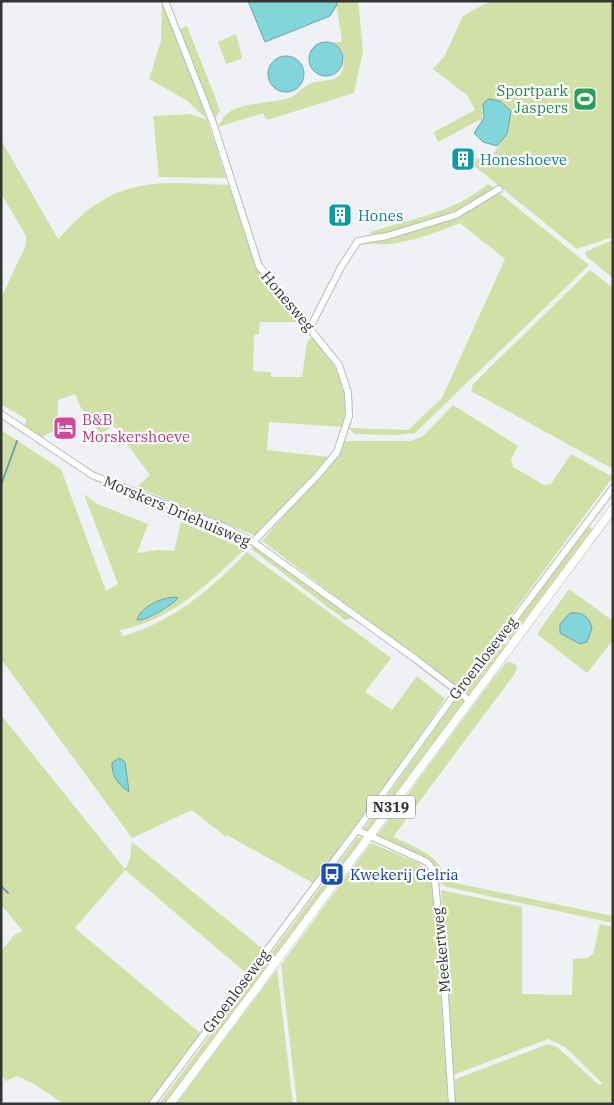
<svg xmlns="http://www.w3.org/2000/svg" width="614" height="1105" font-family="'IBM Plex Serif',serif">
  <rect width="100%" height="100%" fill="#eff1f4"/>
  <path fill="#d1e0a6" d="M162,1C185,60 208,118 226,178L159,177L153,116L189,114L208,120L186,100L149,79L161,41Z
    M336,1H358L363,51L354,93L270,119H266L263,113L218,127C223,117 229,110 240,107C256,102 273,103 289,98C298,95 303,86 311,83C328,78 343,85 344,60C344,51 338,45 331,42H342Z
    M490,1H613V237L577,249L472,164L477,158L485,165L503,140L483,104L482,121L479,120L438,142L434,132L475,110L468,96L433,69L444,57L463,16Z
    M187,26L220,110L215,119L180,29Z
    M236,34L242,56L241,59L226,64L218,42Z
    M1,140L58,239C69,228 79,216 92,207C135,176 178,183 229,185L256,265L302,322H260L259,334L254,335L253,371L271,372V377H302L307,342L313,336C337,367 351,387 343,427L269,422L267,450L329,457L258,537L137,487L150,475L113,425L101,435L80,406L75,394L58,400L57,430L41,437L25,426L26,419L1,404V298L26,245V236L1,193Z
    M488,184L495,189C453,214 420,227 372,236L370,232C409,220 457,211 488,184Z
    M499,193L589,265L415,433L398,435L354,434L349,428L408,430L442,398L505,259L460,223C430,235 395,249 362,243L400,235L450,219Z
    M613,240V278L587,257L585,252Z
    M590,270L613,288V469L471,391L473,384Z
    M453,405L518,446L511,460L513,467L544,485L551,484L571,454L613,477L492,641L455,686L262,541L334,459L344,441H411L423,436Z
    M1,430L61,469L106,591L118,584L84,494L97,504L148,524L137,553L158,550L174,551L181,522L245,549C209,583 171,621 120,630L123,636C173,622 211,589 247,552L391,658L365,692L392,710L417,676L445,699L407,755L313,883L227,835L226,837L192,810L132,838L1,659Z
    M588,527L594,529L511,640L506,637Z
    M254,545L354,618L345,620L251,549Z
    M569,589L613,621V640L587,673L537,634Z
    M502,643L507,646L470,695L467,694L465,688Z
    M511,662L517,666L516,672L393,837C415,847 441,855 446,881L613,916V923L447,887L440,883L435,869L375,838L493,679L506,663Z
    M458,696L466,702L368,835L362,832Z
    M1,715L125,869L130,859L132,842L264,950L246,973L125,870L75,928L201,1034L150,1104H64L34,1084L17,1076L6,1081L1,1075V951L15,934L23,931L1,905Z
    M358,837L365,840L167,1104H159Z
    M371,843L418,863L432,876L449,1104H297L281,965Z
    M441,890L522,907V994L572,995L573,959L587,958L593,954L600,924L613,927V1104H455L453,1080L548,1044L557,1047L597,1083L600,1085L602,1083L565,1047L548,1039L453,1075Z
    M277,969L293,1104H176Z"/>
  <path fill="#83d5dc" stroke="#6ba5aa" d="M248,1H336L337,5L330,16L265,42Z
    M309 59a17 17 0 1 1 34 0a17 17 0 1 1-34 0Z
    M268 74a18 18 0 1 1 36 0a18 18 0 1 1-36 0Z
    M488,99L500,101L511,111L507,134L497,146L483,142L474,133L484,118L483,104Z
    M175,597L178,598C173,605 144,622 137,620C141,606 161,598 175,597Z
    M570,613C582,612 589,616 592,628L587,642L580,644L560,633V624Z
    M119,758L125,762L129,792C118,784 112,777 112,763Z"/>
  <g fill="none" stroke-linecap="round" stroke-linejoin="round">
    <path stroke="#6ba5aa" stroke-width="2" d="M1,485L17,441
      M1,886L8,893"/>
    <g stroke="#b9bbbe" stroke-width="8">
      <path id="minor" d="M165,1L213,123L259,266L339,365L348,393L349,416L337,452L317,476L253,542
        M310,328L341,267L358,241L387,236L456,215L499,189
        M1,414L92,475L224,527L253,542L417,660L470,701
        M357,830L427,862L434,871L443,965L452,1104
        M152,1104L357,830L457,691L500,638L613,488"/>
    </g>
    <g stroke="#b9bbbe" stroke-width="9">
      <path id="major" d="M170,1104L613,509"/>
    </g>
    <use href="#minor" stroke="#fff" stroke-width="6"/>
    <use href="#major" stroke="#fff" stroke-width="8"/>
  </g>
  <defs>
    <g id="stadium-square" transform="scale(1.25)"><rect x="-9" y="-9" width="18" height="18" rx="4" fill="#2e9e5b" stroke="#fefeff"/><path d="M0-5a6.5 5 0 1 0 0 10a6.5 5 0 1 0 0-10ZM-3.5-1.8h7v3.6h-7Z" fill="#fff"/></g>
    <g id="building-square" transform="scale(1.25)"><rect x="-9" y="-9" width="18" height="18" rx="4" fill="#0f9aa8" stroke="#fefeff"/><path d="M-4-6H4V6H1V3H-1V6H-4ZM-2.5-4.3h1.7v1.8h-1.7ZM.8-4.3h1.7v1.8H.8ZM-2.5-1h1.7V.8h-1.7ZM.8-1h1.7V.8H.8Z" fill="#fff"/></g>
    <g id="hotel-square" transform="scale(1.25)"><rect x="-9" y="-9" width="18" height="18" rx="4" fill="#d1479c" stroke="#fefeff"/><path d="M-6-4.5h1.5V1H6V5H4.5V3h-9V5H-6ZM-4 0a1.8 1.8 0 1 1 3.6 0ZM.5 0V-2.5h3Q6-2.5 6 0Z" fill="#fff"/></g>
    <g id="bus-square" transform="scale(1.25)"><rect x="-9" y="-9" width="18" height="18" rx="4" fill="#1a4fb4" stroke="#fefeff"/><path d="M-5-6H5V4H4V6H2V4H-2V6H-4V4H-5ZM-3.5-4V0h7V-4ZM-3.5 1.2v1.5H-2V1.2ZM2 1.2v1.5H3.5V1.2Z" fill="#fff"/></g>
  </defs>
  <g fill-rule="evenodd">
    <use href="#stadium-square" x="585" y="99"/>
    <use href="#building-square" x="463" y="159"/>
    <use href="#building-square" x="340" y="215"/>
    <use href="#hotel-square" x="65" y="428"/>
    <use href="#bus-square" x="332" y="874"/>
  </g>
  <g text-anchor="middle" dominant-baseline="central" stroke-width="4.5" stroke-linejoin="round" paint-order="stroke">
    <rect fill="#fefeff" stroke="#717172" stroke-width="1" x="367" y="795.5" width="48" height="23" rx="4"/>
    <g font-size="14" font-weight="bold" fill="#343435">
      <text x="391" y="807">N319</text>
    </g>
    <g font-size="15" fill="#27864d" stroke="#fefeff" text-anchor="end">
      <text x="568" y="90">Sportpark<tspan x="568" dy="17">Jaspers</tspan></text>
    </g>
    <g font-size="15" fill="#0d838f" stroke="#fefeff" text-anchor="start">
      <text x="480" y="159">Honeshoeve</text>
      <text x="358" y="215">Hones</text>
    </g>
    <g font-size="15" fill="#343435" stroke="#fefeff">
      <text transform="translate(288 301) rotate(50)">Honesweg</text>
      <text transform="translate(177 511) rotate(23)">Morskers Driehuisweg</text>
      <text transform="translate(483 658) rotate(-52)">Groenloseweg</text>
      <text transform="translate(441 950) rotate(-95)">Meekertweg</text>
      <text transform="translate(236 991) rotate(-53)">Groenloseweg</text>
    </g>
    <g font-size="15" fill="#b23c85" stroke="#fefeff" text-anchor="start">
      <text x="82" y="419">B&amp;B<tspan x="82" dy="17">Morskershoeve</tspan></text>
    </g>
    <g font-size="15" fill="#164399" stroke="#fefeff" text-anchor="start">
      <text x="350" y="874">Kwekerij Gelria</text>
    </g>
  </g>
  <rect width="614" height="1105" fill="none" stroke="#343435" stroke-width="5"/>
</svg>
